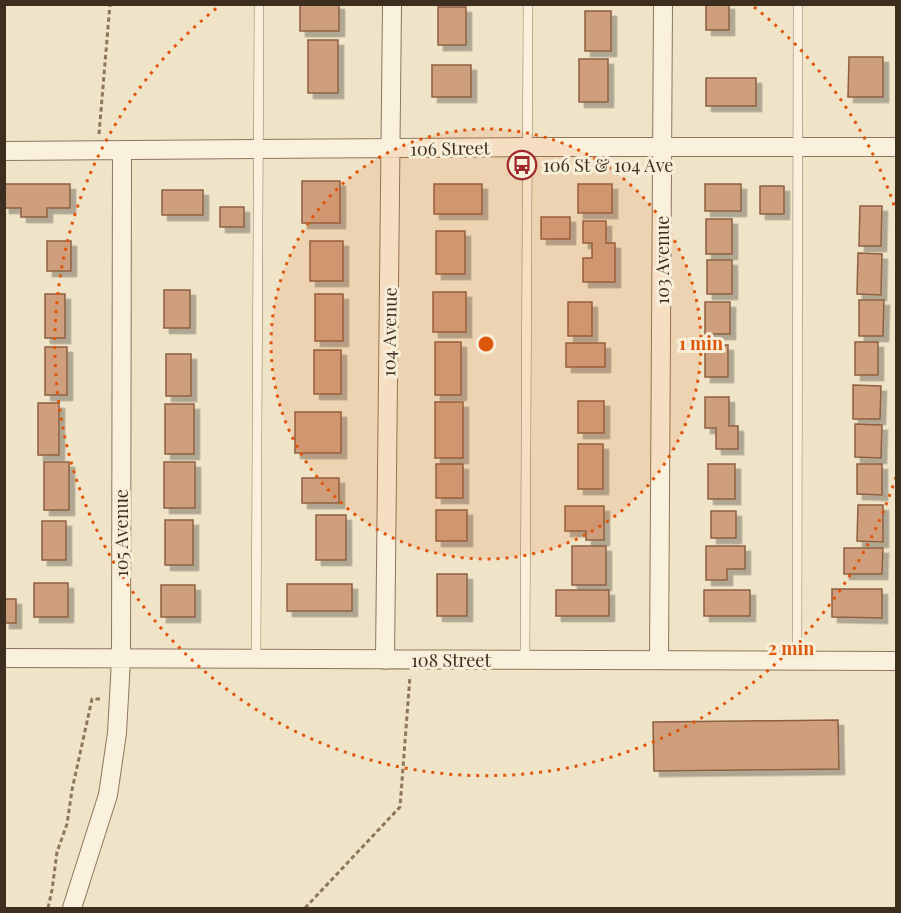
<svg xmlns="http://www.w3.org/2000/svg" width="901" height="913" font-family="'Playfair Display',serif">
  <defs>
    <filter id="shadow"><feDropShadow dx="5.5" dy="5.5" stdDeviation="0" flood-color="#0004"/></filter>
  </defs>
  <rect width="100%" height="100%" fill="#f0e4c8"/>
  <path fill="#cf9f7d" stroke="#8d5f41" stroke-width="1.5" filter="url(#shadow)" d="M300,4H339V31H300Z
    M706,4H729V30H706Z
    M438,7H466V45H438Z
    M585,11H611V51H585Z
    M308,40H338V93H308Z
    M849,57H883V97H848Z
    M579,59H608V102H579Z
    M432,65H471V97H432Z
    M706,78H756V106H706Z
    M302,181H340V223H302Z
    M4,184H70V208H47V217H21V208H4Z
    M434,184H482V214H434Z
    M578,184H612V213H578Z
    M705,184H741V211H705Z
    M760,186H784V214H760Z
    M162,190H203V215H162Z
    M860,206H882L881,246H859Z
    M220,207H244V227H220Z
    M541,217H570V239H541Z
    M706,219H732V254H706Z
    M583,221H606V243H615V282H583V258H592V243H583Z
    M436,231H465V274H436Z
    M47,241H71V271H47Z
    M310,241H343V281H310Z
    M858,253L882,254L881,295L857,294Z
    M707,260H732V294H707Z
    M164,290H190V328H164Z
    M433,292H466V332H433Z
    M45,294H65V338H45Z
    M315,294H343V341H315Z
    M859,300H884L883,336H859Z
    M568,302H592V336H568Z
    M705,302H730V334H705Z
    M435,342H461V395H435Z
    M855,342H878V375H855Z
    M566,343H605V367H566Z
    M705,345H728V377H705Z
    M45,347H67V395H45Z
    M314,350H341V394H314Z
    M166,354H191V396H166Z
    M853,385L881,386L880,419H853Z
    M705,397H729V426H738V449H716V428H705Z
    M578,401H604V433H578Z
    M435,402H463V458H435Z
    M38,403H59V455H38Z
    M165,404H194V454H165Z
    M295,412H341V453H295Z
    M855,424L882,425L881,458L855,457Z
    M578,444H603V489H578Z
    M44,462H69V510H44Z
    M164,462H195V508H164Z
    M436,464H463V498H436Z
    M708,464H735V499H708Z
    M857,464H882V495L857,494Z
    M302,478H339V503H302Z
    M858,505H883V542L857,541Z
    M565,506H604V540H586V531H565Z
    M436,510H467V541H436Z
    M711,511H736V538H711Z
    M316,515H346V560H316Z
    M165,520H193V565H165Z
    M42,521H66V560H42Z
    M572,546H606V585H572Z
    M706,546H745V569H727V580H706Z
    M844,548H883L882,574H844Z
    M437,574H467V616H437Z
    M34,583H68V617H34Z
    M287,584H352V611H287Z
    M161,585H195V617H161Z
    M832,589H882V618L832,617Z
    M556,590H609V616H556Z
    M704,590H750V616H704Z
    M4,599H16V623H4Z
    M838,720L839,769L654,771L653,722Z"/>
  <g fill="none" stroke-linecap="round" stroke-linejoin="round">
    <g stroke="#8d765c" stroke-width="10">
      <path id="service" d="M256,659L259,4
        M525,659L528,4
        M797,662L798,4"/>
    </g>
    <g stroke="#8d765c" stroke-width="20">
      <path id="minor" d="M4,151L527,147H896
        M4,658L896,661
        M385,660L392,4
        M659,660L663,4
        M72,908L108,795L117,733L121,660L122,151"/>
    </g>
    <path stroke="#8d765c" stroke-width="3" stroke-dasharray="4.5 3" stroke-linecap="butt" d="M99,134L110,4
      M48,908L52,890L57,852L67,824L72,790L92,699H100
      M305,908L400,807L410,676"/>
    <use href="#service" stroke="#faf1dc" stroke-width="9"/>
    <use href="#minor" stroke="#faf1dc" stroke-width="18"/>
  </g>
  <circle cx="486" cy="344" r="215" fill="#df570d" fill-opacity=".12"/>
  <g fill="none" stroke="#df570d" stroke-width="3" stroke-dasharray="3 6">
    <circle cx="486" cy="344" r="215"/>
    <path d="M896 477A431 431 0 1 1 218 7M754 7A431 431 0 0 1 896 211"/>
  </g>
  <defs>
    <g id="bus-ring" transform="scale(1.5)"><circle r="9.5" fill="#f7eed8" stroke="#9e2a2b" stroke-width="1.5"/><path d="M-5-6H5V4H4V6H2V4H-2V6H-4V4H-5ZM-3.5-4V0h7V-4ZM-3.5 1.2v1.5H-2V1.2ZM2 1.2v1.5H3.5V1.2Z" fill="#9e2a2b"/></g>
  </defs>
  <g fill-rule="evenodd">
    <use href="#bus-ring" x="522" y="165"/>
  </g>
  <g text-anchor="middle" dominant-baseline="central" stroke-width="6" stroke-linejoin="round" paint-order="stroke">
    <g font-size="18" fill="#3d2e20" stroke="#f7eed8">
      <text transform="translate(450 148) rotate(-1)">106 Street</text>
      <text transform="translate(662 260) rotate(-90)">103 Avenue</text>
      <text transform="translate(389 332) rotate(-89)">104 Avenue</text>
      <text transform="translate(121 533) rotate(-90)">105 Avenue</text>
      <text x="451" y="660">108 Street</text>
    </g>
    <g font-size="18" fill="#3d2e20" stroke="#f7eed8" text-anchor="start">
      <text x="543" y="165">106 St &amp; 104 Ave</text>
    </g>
  </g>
  <circle cx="486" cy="344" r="9" fill="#df570d" stroke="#f7eed8" stroke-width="3"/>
  <g font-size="18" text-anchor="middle" font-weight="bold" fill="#df570d" stroke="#f7eed8" stroke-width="6" stroke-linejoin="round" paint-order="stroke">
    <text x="701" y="350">1 min</text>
    <text x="791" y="655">2 min</text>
  </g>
  <rect width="901" height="913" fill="none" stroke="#3d2e20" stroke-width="12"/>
</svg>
